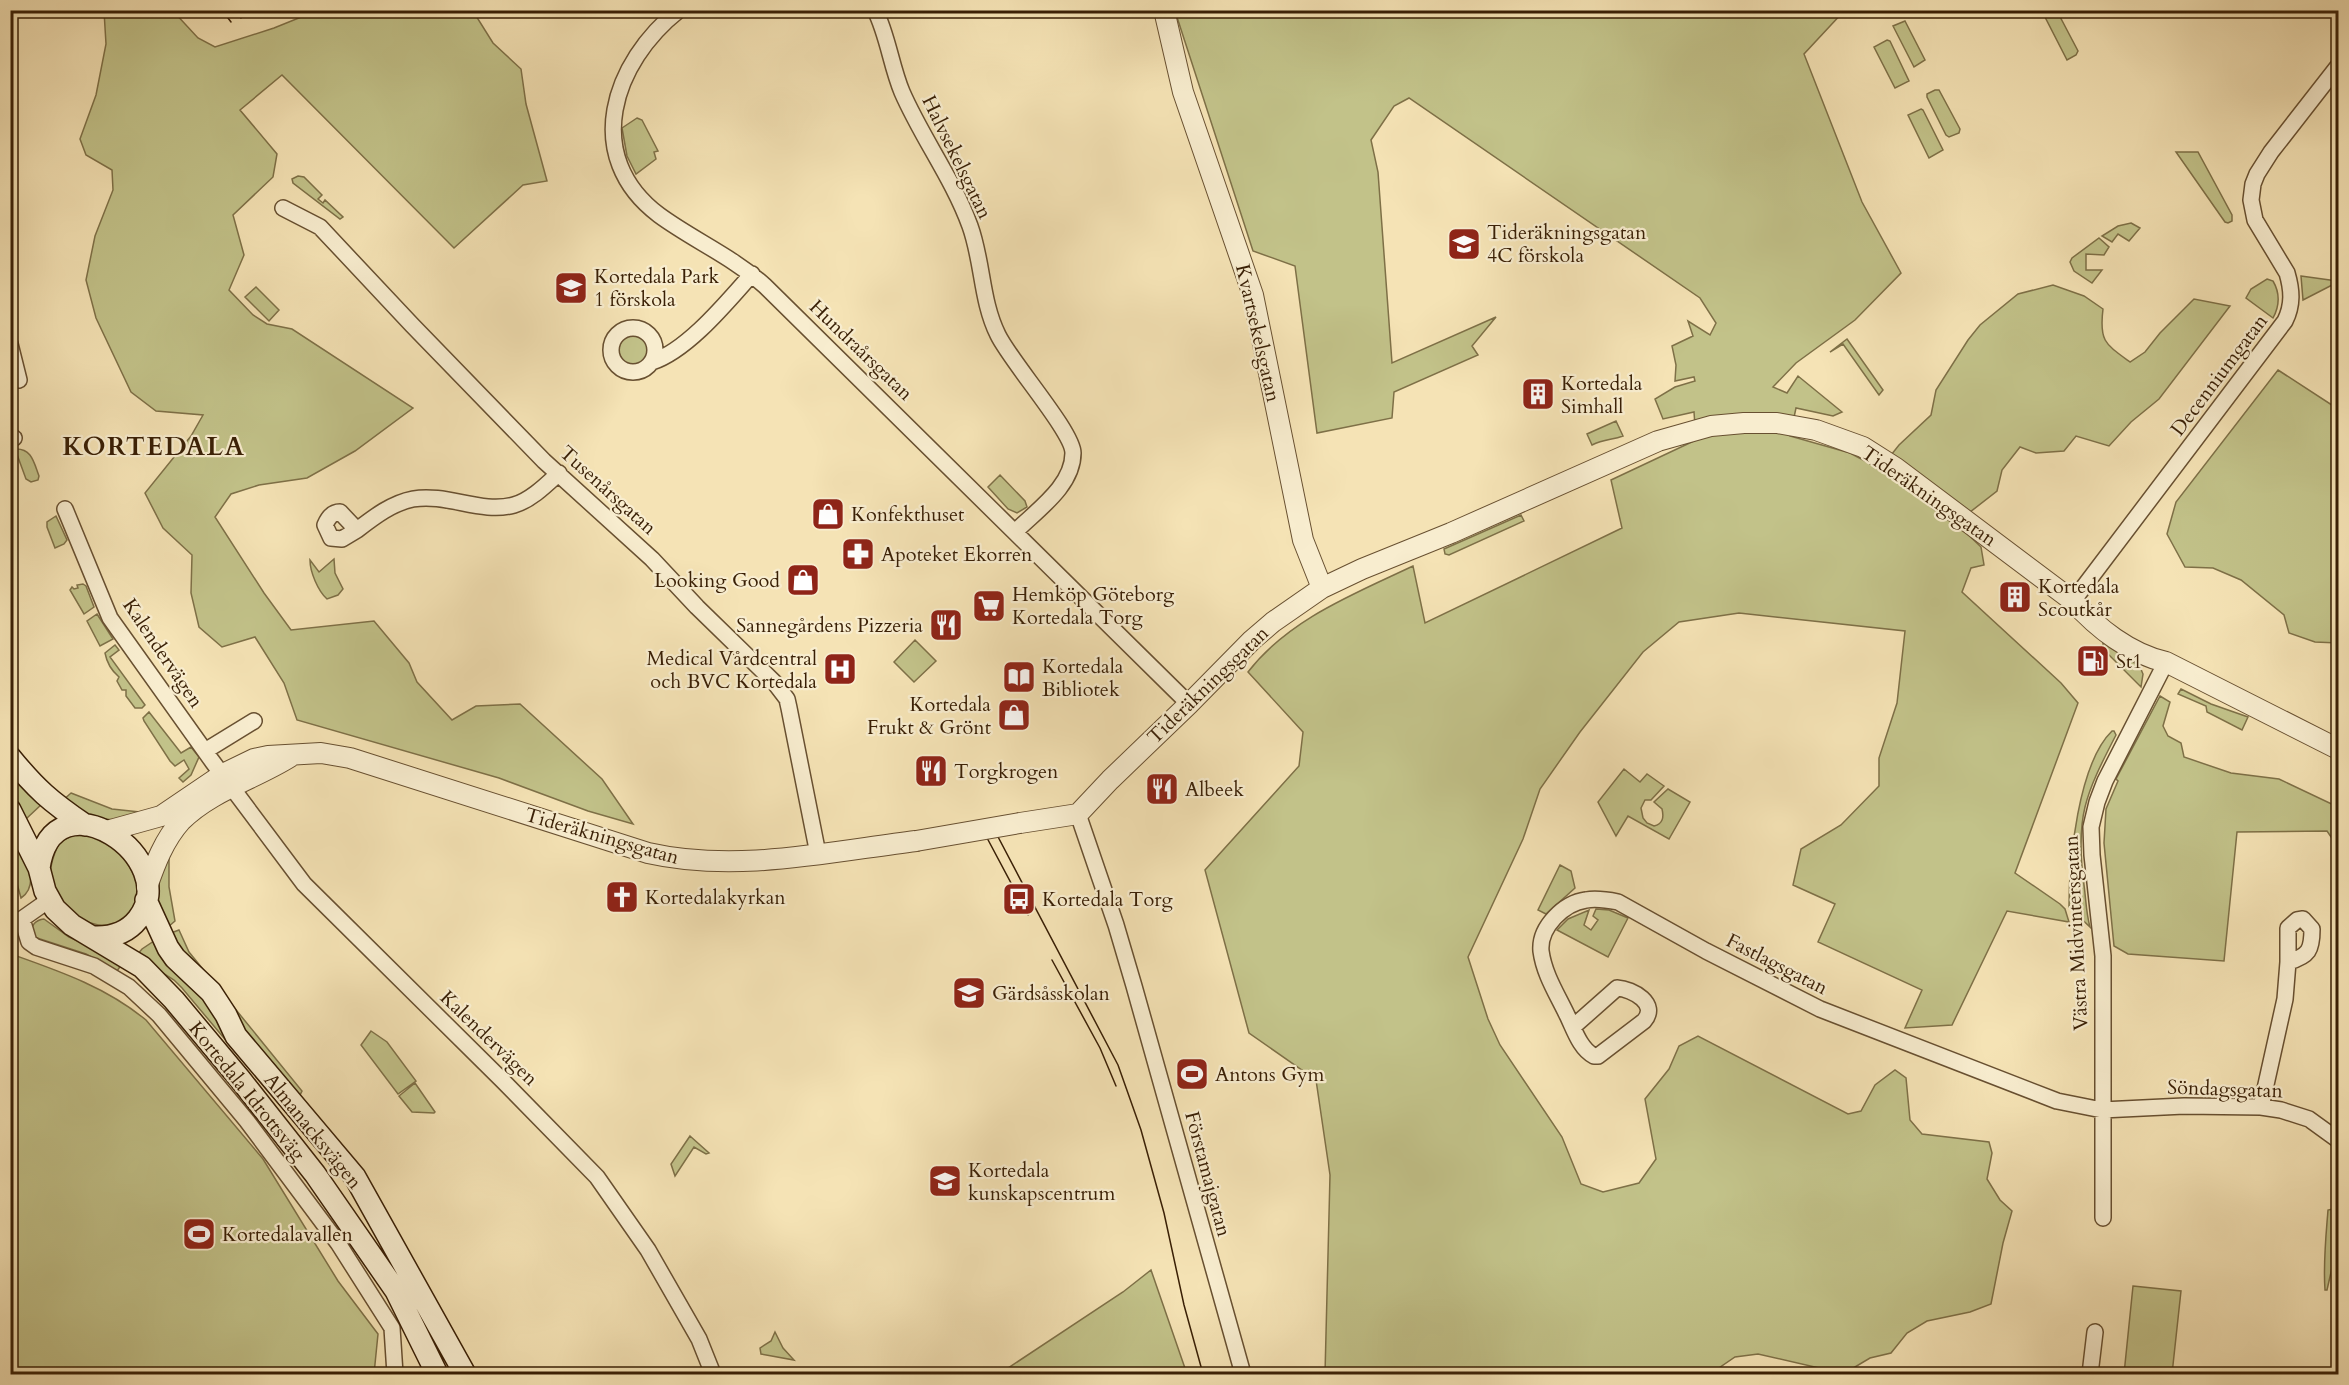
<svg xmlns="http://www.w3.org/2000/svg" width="2349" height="1385" font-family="Cardo,serif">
  <rect width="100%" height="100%" fill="#f5e3b5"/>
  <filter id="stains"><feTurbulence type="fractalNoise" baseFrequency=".00333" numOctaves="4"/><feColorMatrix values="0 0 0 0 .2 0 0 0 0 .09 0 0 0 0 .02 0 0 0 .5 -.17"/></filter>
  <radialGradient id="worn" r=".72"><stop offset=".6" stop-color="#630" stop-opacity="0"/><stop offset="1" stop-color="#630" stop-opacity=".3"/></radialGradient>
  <path fill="#c2c289" stroke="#7e7047" stroke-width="1.5" d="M104,11H173L198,38L215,47L274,28L316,11H473L493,43L521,69L526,104L547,181L523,185L454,248L282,75L240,110L277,154L273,177L233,215L244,255L229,290L253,315L267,324L292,329L413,408L355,451L307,478L259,485L231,494L215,517L264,593L291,630L374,621L409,663L417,682L452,720L476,706L520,704L602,779L633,824L588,811L499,778L297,720L284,683L255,637L222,647L199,627L191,593L192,555L163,528L145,493L191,436L203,415L156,411L131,392L96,318L86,280L95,236L113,190L112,170L86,155L80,139L96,95L106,44Z
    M1175,11H1844L1804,54L1862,202L1901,273L1855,320L1796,363L1773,387L1787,393L1798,376L1842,412L1833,416L1796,408L1790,436L1850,453L1880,469L1899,445L1931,415L1936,390L1968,340L1980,325L2018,294L2053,285L2084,296L2103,309C2099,341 2105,344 2130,362L2145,352L2160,333L2194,299L2230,306L2159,399L2131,422L2109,446L2076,436L2064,451L2036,453L2020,447L2002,470L1997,491L1956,523L1981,547L1984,565L1971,568L1962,592L2061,683L2078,703L2015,873L2060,904L2065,909L2069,922L2007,911L1952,1025L1905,1028L1922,990L1818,942L1835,904L1793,885L1801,849L1841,825L1879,786V758L1897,703L1905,631L1739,613L1679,622L1643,652L1580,732L1540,789L1523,839L1468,957L1488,1019L1500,1045L1562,1137L1581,1184L1603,1192L1639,1183L1656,1159L1645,1099L1669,1069L1679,1046L1698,1036L1848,1114L1861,1111L1875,1085L1895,1070L1906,1078L1910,1120L1922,1134L1989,1142L1992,1153L1987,1179L2000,1200L2012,1211L2003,1243L1991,1304L1970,1312L1927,1321L1907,1333L1891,1353L1870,1358L1850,1370L1832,1371L1758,1354L1735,1357L1710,1374H1325L1330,1175L1316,1080L1249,1033L1205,870L1299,766L1303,732L1248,672C1289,619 1354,594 1413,566L1425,623L1622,528L1611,480L1696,440L1694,412L1663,419L1655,399L1675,387L1695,381L1694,377L1675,381L1676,365L1672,346L1693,336L1688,321L1710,335L1716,323L1700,298L1409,98L1394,106L1371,140L1378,172L1392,363L1496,317L1472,346L1478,355L1394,392L1392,418L1317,433L1295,266L1253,251Z
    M2057,11L2078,51L2076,55L2067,60L2045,17Z
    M1905,21L1925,60L1914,67L1893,26Z
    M1887,40L1890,41L1909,81L1895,88L1874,47Z
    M1935,90H1939L1960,129L1959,133L1949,137L1946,135L1927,97V94Z
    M1921,109L1923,110L1943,150L1929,158L1908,115Z
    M637,118L642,120L658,151L654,152L656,159L636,174L627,156L622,128Z
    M2176,152H2198L2232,215V221L2228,223L2225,222Z
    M298,176L304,177L322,195L318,199L323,203L325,200L343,217L340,219L293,183L292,179Z
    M2131,223L2140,228L2129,241L2118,234L2112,242L2102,236L2118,226Z
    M2099,238L2109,247L2104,255L2086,254V270H2102L2092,283L2074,271L2070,262L2072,258Z
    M2301,276L2337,281L2338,282L2303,300Z
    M2267,279L2273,281C2280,293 2280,305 2273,318L2246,298L2251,289Z
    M256,287L279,310L269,321L245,297Z
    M619 350a15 15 0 1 1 30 0a15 15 0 1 1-30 0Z
    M1847,339L1883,390L1879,395L1843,344L1830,352Z
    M2278,370L2338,409V643L2315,642L2289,633L2284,615L2241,580L2213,568L2185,567L2167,534L2176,502Z
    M1616,421L1623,436C1612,440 1604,439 1592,445L1587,434Z
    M15,449C32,448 34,463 39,476L38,480L31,482L26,479Z
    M1000,475L1025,501L1027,507L1017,513L1008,509L988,487Z
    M1521,515L1524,521L1449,555L1445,554L1444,549Z
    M56,516L67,540L64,544L55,548L47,527V522Z
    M334,559L335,573L343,589L338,595L327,599C318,591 310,572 310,560L319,572Z
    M83,584L86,586L94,607L84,614L70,590L72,587L74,589L78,588L77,585Z
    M97,614L113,639L100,646L87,621Z
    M915,640L936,661L914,682L894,662Z
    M2103,640L2140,667L2143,674L2141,687L2103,649Z
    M115,645L119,650L110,657L145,705L142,708H135L126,696V690H122L117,681L119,677C112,671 107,664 105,653Z
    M2181,689L2211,704L2248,717L2242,730L2207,712L2206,706L2178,694Z
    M2160,696L2170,702L2163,726L2168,736L2181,743L2184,757L2231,773L2279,779L2338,807V847L2327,831L2237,832L2224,961L2128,954L2114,946L2104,843L2106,809L2118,781L2116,779Z
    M149,712L181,753L191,747L199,757L191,775L183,782L179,778L189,769L184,760L175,766L170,761L144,721L143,718Z
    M2112,731H2114L2116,735C2085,795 2075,817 2084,885C2086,899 2086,913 2090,927L2069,907C2069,861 2078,764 2112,731Z
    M1624,769L1640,782L1647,774L1664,786L1651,800H1645L1641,808L1643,818L1647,823L1654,826C1663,824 1664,817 1662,809L1654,802L1668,789L1690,802L1669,839L1628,816L1616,836L1598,802Z
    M10,773L43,803L26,819L11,799Z
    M71,793L112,809L140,812L117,820L103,819L89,816L61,802Z
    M78,833C87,836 97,837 105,841C112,845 120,854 125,860C162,908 109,953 65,905C44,880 49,868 59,842Z
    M19,837C25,855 41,885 21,898L11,862L10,842Z
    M165,855L169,858V887L175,921L168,927C150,906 157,879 165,855Z
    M1560,865L1571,871L1575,888L1546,914L1538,910Z
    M1596,909L1609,910L1628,918L1608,957L1557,930L1568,919L1589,910L1584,925L1591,930L1598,920L1593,916Z
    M44,919L69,937L124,961L117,971L86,954L37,938L32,934C30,925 36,920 44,919Z
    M179,930L189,952L302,1091L300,1095C252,1046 201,995 171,933Z
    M157,939L195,985L265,1087L182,988L174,980L136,956L142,949Z
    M11,954C59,971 106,987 146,1020L263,1159L338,1281L378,1334L374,1374H11Z
    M371,1031L387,1042L416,1081L398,1094L361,1045Z
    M415,1083L435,1112L434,1113L412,1112L399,1096Z
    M690,1136L709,1153L706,1154L694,1147L675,1176L671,1164Z
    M2333,1209L2336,1235L2332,1249L2336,1250L2327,1290H2325C2323,1263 2326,1236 2328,1210Z
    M1151,1270L1187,1374H999L1123,1292Z
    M2133,1286L2181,1291L2172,1374H2124Z
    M775,1332L783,1348L794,1360L761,1354L760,1348L771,1341Z"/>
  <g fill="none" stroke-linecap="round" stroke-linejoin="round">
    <g stroke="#685031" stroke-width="18">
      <path id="minor" d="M679,10C613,62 581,156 659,215C693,240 733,257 765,286L1189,704
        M875,10C888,36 891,66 902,92C922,138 953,179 970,226C983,262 981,301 998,335C1011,362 1073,432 1073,453C1073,486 1037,510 1016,531
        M283,208L320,227L412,325L544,461L652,559L697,607L774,682L787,699L789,708L818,854
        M611 350a22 22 0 1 1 44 0a22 22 0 1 1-44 0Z
        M10,344L19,380
        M652,362C688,350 727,302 752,274
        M10,439L14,438
        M65,509L110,618L212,761L304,884L503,1081L597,1177L648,1250L699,1339L713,1374
        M357,530L342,539L331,538L325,525C328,518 332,512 340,512L357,530C374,517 392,503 413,499C447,493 481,514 514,505C531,500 546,485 559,473
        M2073,601L2285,321C2293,305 2292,290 2287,273L2255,220L2251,200L2253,184L2257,174L2271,152L2338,66
        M205,751L254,721
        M1078,814L1116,925L1134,986L1243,1374
        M49,900L22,919L29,942L36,947L94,966L129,987L159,1015L247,1121L338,1243L392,1328L395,1374
        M1573,1027L1617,988C1633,989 1659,1004 1644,1021L1598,1056H1594C1580,1049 1574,1029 1567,1015C1557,994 1544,974 1541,951C1539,927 1564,903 1586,900C1597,898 1608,900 1618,902L1706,951L1820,1009L2057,1101L2102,1110L2184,1106L2261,1107L2281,1110L2309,1119L2338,1140
        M2261,1107L2285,999L2288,962C2309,956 2312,950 2312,929L2303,919L2297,920L2288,928V962
        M2103,1218V956L2092,855L2091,827L2097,802L2105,781L2166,662
        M2090,1374L2095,1332"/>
    </g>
    <g stroke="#685031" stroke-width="22">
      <path id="tertiary" d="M1164,10L1183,92L1253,295L1303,540L1322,588
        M1020,823L1078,814L1110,780L1189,704L1252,640L1273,622L1322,588L1362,569L1451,533L1658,441L1711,426L1744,423H1777L1816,430L1863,447L1896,468L2073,601C2097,628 2130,654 2166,662L2338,749
        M107,831L161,816L223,774L254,759L268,756L321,753L350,758L648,853C736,873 828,852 916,841
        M147,887C155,864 164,840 181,821C211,791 255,779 290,757"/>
    </g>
    <g stroke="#391f05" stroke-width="24">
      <path id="secondary" d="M10,757C36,789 51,802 85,825
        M10,810L39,868L45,891L55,909L72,925L142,967L174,1000L240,1079L315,1174L396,1291L437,1374
        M39,868C53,770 185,859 138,919C127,933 112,938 93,937
        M146,900L168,948L175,958L211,992L226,1015L236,1036L355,1177L465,1374"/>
    </g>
    <use href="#minor" stroke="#f8edcf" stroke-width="15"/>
    <use href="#tertiary" stroke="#f8edcf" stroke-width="20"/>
    <use href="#secondary" stroke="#f8edcf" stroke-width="21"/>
    <path stroke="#391f05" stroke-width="1.5" d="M222,10L231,22
      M235,10L241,18
      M996,833L1118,1065L1141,1130L1164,1213L1184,1305L1203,1374
      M986,836L1028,915
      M1052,960L1100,1048L1116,1086"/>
    <g stroke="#685031" stroke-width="22" stroke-linecap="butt">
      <path id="tertiary-bridge" d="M916,841L1020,823"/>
    </g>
    <use href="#tertiary-bridge" stroke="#f8edcf" stroke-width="20"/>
  </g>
  <defs>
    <g id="school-square" transform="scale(1.725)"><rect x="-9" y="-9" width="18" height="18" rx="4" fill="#8f2418" stroke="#f8edcf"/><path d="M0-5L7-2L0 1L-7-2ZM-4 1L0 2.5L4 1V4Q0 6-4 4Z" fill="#fff"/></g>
    <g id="building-square" transform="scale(1.725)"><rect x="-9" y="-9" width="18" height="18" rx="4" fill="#8f2418" stroke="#f8edcf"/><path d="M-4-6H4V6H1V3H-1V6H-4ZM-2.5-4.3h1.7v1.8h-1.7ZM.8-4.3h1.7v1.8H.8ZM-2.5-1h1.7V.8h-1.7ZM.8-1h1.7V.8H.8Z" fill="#fff"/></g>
    <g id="shop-square" transform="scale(1.725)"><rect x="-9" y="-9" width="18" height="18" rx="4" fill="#8f2418" stroke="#f8edcf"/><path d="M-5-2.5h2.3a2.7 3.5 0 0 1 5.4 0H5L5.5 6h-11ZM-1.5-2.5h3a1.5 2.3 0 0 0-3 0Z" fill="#fff"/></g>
    <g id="pharmacy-square" transform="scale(1.725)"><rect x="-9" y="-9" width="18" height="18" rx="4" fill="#8f2418" stroke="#f8edcf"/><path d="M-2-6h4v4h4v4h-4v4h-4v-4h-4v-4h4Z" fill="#fff"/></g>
    <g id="supermarket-square" transform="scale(1.725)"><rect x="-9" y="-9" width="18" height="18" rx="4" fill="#8f2418" stroke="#f8edcf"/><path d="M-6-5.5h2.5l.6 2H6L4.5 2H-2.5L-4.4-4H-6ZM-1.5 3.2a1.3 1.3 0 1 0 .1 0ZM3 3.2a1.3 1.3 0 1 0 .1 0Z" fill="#fff"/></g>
    <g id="restaurant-square" transform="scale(1.725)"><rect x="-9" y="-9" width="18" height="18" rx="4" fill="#8f2418" stroke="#f8edcf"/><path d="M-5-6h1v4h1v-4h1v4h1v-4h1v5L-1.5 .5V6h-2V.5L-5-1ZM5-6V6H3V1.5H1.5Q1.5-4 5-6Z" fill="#fff"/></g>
    <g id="fuel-square" transform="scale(1.725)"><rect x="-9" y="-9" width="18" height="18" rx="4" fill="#8f2418" stroke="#f8edcf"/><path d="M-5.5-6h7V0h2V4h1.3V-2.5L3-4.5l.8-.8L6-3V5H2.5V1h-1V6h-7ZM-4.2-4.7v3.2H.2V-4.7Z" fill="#fff"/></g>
    <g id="hospital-square" transform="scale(1.725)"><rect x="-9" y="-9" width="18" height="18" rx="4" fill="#8f2418" stroke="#f8edcf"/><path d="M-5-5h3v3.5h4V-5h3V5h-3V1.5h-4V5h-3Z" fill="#fff"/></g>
    <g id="library-square" transform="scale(1.725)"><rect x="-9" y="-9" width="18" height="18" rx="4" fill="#8f2418" stroke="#f8edcf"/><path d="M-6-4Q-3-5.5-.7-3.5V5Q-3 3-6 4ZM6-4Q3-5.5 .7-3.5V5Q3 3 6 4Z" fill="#fff"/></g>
    <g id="church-square" transform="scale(1.725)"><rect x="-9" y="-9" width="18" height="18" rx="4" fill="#8f2418" stroke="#f8edcf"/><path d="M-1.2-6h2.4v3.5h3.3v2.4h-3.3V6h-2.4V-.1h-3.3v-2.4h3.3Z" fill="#fff"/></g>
    <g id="bus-square" transform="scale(1.725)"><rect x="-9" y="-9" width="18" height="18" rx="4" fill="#8f2418" stroke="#f8edcf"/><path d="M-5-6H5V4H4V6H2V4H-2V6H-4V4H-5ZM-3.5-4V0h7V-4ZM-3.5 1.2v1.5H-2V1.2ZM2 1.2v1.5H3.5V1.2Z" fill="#fff"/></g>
    <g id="stadium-square" transform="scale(1.725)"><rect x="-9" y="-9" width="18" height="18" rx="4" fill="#8f2418" stroke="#f8edcf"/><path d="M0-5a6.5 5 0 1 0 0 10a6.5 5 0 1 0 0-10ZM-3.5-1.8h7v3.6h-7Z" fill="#fff"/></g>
  </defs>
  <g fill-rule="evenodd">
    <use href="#school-square" x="1464" y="244"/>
    <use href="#school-square" x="571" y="288"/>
    <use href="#building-square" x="1538" y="394"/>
    <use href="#shop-square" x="828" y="514"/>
    <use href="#pharmacy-square" x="858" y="554"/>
    <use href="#shop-square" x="803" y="580"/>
    <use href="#building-square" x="2015" y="597"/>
    <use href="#supermarket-square" x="989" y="606"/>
    <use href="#restaurant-square" x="946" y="625"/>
    <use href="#fuel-square" x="2093" y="661"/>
    <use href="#hospital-square" x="840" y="669"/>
    <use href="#library-square" x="1019" y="677"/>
    <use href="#shop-square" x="1014" y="715"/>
    <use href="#restaurant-square" x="931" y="771"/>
    <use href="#restaurant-square" x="1162" y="789"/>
    <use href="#church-square" x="622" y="897"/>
    <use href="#bus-square" x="1019" y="899"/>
    <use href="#school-square" x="969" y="993"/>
    <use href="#stadium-square" x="1192" y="1074"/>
    <use href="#school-square" x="945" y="1181"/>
    <use href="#stadium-square" x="199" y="1234"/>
  </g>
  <g text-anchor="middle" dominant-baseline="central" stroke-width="4.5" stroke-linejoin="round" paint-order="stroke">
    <g font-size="20" fill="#391f05" stroke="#f8edcf">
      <text transform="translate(957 157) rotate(64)">Halvsekelsgatan</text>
      <text transform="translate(1258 333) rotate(77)">Kvartsekelsgatan</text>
      <text transform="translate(861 350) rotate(44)">Hundraårsgatan</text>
      <text transform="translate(2219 375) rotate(-53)">Decenniumgatan</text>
      <text transform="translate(608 490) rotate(42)">Tusenårsgatan</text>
      <text transform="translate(1929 496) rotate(35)">Tideräkningsgatan</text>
      <text transform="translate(163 653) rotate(56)">Kalendervägen</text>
      <text transform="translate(1208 685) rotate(-44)">Tideräkningsgatan</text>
      <text transform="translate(602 836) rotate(16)">Tideräkningsgatan</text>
      <text transform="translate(2076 933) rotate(-93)">Västra Midvintersgatan</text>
      <text transform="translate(1777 964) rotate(27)">Fastlagsgatan</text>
      <text transform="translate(489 1038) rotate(44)">Kalendervägen</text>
      <text transform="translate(2225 1089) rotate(2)">Söndagsgatan</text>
      <text transform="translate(247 1091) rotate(51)">Kortedala Idrottsväg</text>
      <text transform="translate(313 1131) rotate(51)">Almanacksvägen</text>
      <text transform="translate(1208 1174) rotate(75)">Förstamajgatan</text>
    </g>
    <g font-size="20" fill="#391f05" stroke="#f8edcf" text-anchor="start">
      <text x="1487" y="232">Tideräkningsgatan<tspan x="1487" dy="23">4C förskola</tspan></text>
      <text x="594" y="276">Kortedala Park<tspan x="594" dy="23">1 förskola</tspan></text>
      <text x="1561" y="383">Kortedala<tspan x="1561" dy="23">Simhall</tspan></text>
      <text x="851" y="514">Konfekthuset</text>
      <text x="881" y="554">Apoteket Ekorren</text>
      <text x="780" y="580" text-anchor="end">Looking Good</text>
      <text x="2038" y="586">Kortedala<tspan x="2038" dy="23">Scoutkår</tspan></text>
      <text x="1012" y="594">Hemköp Göteborg<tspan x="1012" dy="23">Kortedala Torg</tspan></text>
      <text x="923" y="625" text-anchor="end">Sannegårdens Pizzeria</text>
      <text x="817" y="658" text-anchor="end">Medical Vårdcentral<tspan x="817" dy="23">och BVC Kortedala</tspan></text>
      <text x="2116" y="661">St1</text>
      <text x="1042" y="666">Kortedala<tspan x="1042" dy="23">Bibliotek</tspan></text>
      <text x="991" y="704" text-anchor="end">Kortedala<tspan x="991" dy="23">Frukt &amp; Grönt</tspan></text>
      <text x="954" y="771">Torgkrogen</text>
      <text x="1185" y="789">Albeek</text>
      <text x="645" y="897">Kortedalakyrkan</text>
      <text x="1042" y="899">Kortedala Torg</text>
      <text x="992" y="993">Gärdsåsskolan</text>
      <text x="1215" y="1074">Antons Gym</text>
      <text x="968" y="1170">Kortedala<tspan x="968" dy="23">kunskapscentrum</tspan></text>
      <text x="222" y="1234">Kortedalavallen</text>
    </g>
    <g font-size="26" font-weight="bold" letter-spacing="1.5" fill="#391f05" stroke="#f8edcf">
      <text x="154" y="446">KORTEDALA</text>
    </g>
  </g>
  <rect width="2349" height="1385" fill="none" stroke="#f5e3b5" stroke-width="36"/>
  <rect x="12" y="12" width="2325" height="1361" fill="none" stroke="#391f05" stroke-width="3"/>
  <rect x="18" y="18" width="2313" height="1349" fill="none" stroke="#391f05" stroke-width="1.5"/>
  <rect width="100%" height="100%" filter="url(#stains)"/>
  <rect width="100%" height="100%" fill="url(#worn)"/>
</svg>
